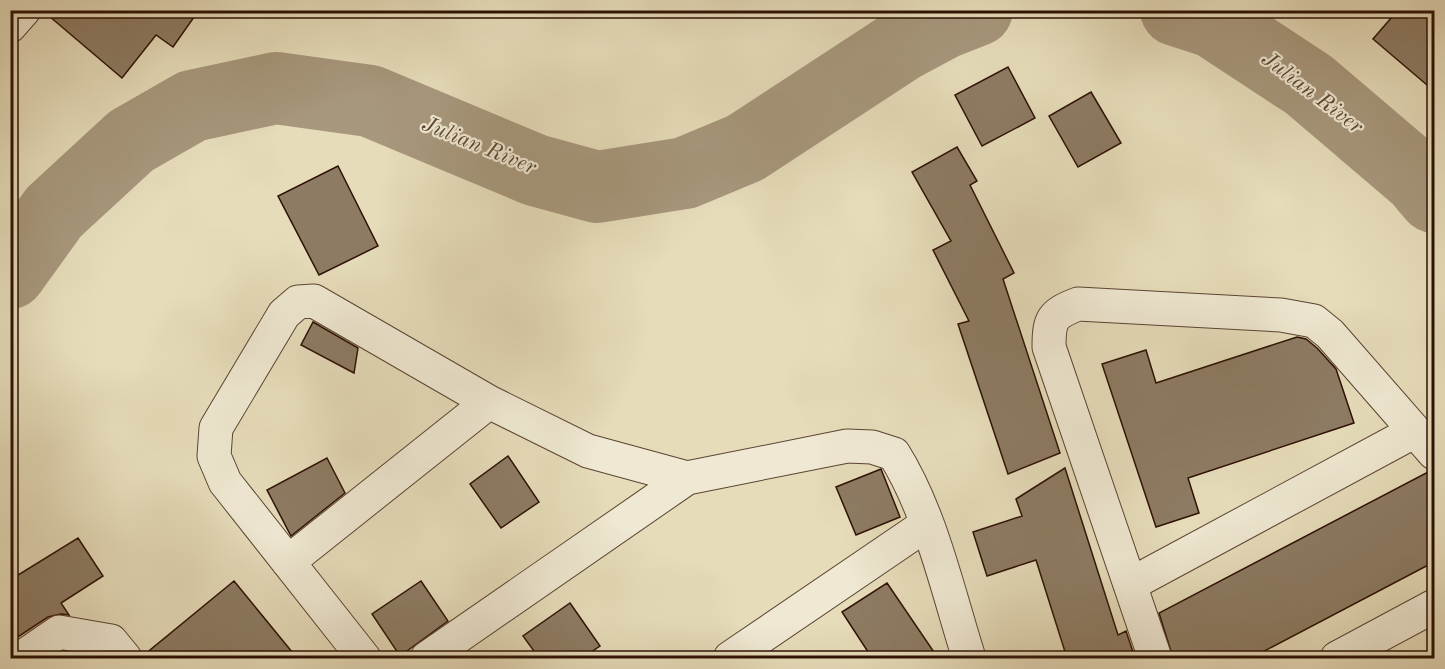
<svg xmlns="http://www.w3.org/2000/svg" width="1445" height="669" font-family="'Old Standard TT',serif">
  <rect width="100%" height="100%" fill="#e6dcba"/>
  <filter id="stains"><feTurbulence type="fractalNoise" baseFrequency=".00333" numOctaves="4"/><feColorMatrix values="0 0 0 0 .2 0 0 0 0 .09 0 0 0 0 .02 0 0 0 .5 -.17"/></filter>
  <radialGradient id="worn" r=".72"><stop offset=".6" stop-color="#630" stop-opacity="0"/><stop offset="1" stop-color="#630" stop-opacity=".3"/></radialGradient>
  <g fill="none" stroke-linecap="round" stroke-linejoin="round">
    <path stroke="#a7977c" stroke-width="72" d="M1176,10L1213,22L1309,85L1418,178L1434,197
      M10,273L54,212L131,141L192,106L276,88L370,101L535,170L597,187L685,173L745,148L901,46L944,23L977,10"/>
  </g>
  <path fill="#8d7b63" stroke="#2d1104" stroke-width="1.5" d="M42,10H199L173,47L156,35L122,78Z
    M1398,10H1434V91L1373,39Z
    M1008,67L1035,118L982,146L955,95Z
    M1091,92L1121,143L1078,167L1049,116Z
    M957,147L977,181L970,185L1014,273L1003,279L1060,453L1008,474L958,324L969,321L933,250L951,241L912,172Z
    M338,166L378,246L319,275L278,196Z
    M313,322L358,348L354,373L301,345Z
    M1297,337L1306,339L1317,348L1336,369L1354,423L1188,478L1199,513L1156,527L1102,364L1146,350L1156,383Z
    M508,456L539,502L501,528L470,484Z
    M327,458L345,493L291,536L267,490Z
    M1065,468L1118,635L1126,631L1135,658H1067L1036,560L987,576L973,532L1022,516L1016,499Z
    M881,469L900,517L856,535L836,487Z
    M1430,471H1434V562L1251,658H1173L1159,613Z
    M78,538L103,576L61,603L69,615L61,614L48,617L10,642V580Z
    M234,581L297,658H143L144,655Z
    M421,581L448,621L400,656L372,614Z
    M887,583L938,658H872L842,612Z
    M570,603L600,646L582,658H539L523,636Z
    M63,652L99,658H100H53Z"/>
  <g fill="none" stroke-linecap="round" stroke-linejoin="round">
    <g stroke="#5b4432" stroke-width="35">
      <path id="minor" d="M10,26L24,10
        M288,562L489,402
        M1131,584L1415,431
        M21,658L59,632L111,641L125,658
        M364,658L225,482L214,456L216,428L284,314L298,302L314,301L489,402L588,451L687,478L847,446L872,447L894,454C931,513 948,592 969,658
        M427,658L687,478
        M730,658L927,524
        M1155,658L1049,347C1049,319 1052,314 1078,304L1281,315L1314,321L1330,334L1434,453
        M1337,658L1434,606"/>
    </g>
    <use href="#minor" stroke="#efe8d2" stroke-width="33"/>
  </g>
  <g text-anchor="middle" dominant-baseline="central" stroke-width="4.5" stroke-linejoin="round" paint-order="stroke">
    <g font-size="22" font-style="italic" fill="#5e4734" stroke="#efe8d2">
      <text transform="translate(1312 93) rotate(37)">Julian River</text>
      <text transform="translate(479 146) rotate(22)">Julian River</text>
    </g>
  </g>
  <rect width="1445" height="669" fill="none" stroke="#e6dcba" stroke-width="36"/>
  <rect x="12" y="12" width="1421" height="645" fill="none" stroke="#2d1104" stroke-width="3"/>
  <rect x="18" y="18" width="1409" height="633" fill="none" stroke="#2d1104" stroke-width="1.5"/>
  <rect width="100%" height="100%" filter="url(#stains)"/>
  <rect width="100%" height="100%" fill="url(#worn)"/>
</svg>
